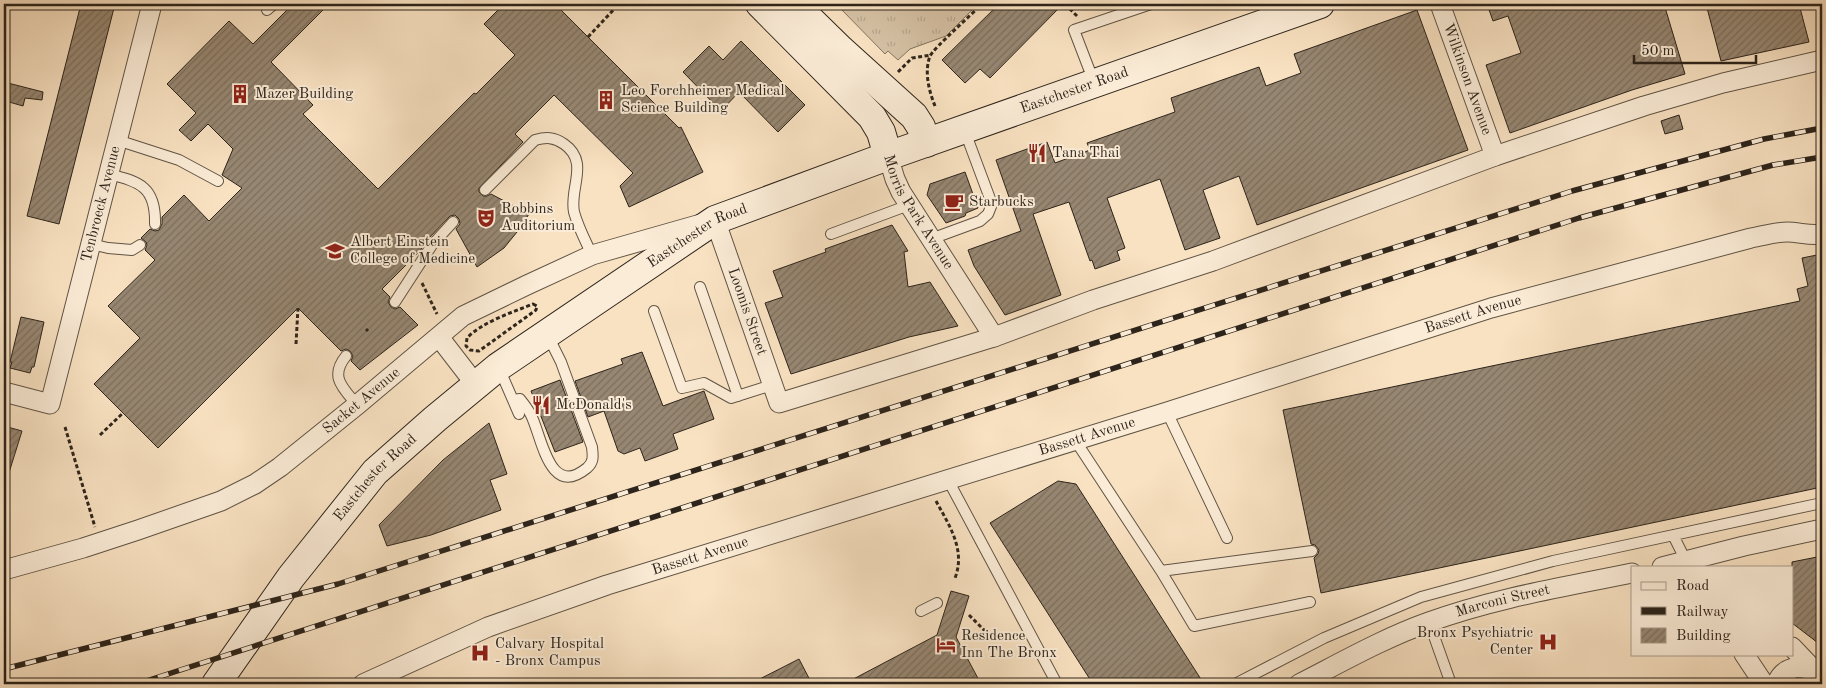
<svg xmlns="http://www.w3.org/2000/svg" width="1826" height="688" font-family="'Old Standard TT',serif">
  <defs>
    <pattern id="grass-tufts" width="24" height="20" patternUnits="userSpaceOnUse" patternTransform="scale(1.25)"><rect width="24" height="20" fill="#d6c2a6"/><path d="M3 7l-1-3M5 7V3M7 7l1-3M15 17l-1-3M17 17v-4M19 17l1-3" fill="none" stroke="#b8a78e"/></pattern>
    <pattern id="building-hatch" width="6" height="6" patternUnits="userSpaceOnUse" patternTransform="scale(1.25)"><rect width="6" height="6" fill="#978772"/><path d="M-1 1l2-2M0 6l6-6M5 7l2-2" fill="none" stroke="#7c6e5d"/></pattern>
  </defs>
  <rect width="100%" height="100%" fill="#f9e2c2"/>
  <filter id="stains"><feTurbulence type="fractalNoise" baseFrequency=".004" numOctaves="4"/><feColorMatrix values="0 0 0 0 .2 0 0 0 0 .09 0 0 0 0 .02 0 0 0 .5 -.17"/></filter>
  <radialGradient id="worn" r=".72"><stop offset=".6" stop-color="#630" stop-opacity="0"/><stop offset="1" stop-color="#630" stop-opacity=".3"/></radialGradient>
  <path fill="url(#grass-tufts)" stroke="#827360" d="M843,4H978L946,36L910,49L898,60L888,51L885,54L840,8Z"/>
  <path fill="url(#building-hatch)" stroke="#2d241b" d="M81,4H115L59,224L27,216Z
    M293,4H329L271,62L313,105L303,114L378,189L474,93L476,94L515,55L484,24L504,4H555L679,128L681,127L703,172L629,207L620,186L633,173L554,95L515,134L523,142L479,188V192L483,196H487L491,194L529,214L517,232L504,248L477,267L456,229L460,224L459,219L455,215L450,216L427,240L420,251L382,289L390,297L388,302L391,307L395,309L400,307L418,325L360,370L351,361L353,356L350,351L346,349L341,351L298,308L158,448L94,384L140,338L108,306L155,260L145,250L147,245L146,242L141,238L150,229L155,231L159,230L162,224V217L184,195L209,221L242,188L222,175L233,149L208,124L191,141L179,130L196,113L167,84L229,21L253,44Z
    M999,4H1063L990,78L980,69L965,83L942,60Z
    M1487,4H1664L1685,74L1632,90L1510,133L1486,65L1521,53L1508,16L1493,21Z
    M1706,4H1799L1809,42L1721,61Z
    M1417,10L1468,150L1257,225L1239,176L1203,190L1220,238L1185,250L1160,179L1107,198L1125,248L1117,251L1120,260L1095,269L1092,260L1090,261L1069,202L1033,214L1061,295L1005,315L974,266L968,250L1021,231L996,160L1047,142L1055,163L1090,150L1087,143L1175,112L1171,98L1259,67L1266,86L1301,73L1294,54Z
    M741,41L805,105L778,132L739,92L721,111L683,72L709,46L723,60Z
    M4,82L43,92L42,100L25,98L23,106L9,102L10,96L4,95Z
    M1679,115L1683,129L1665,134L1661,121Z
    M965,172L978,208L966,213L965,216L946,223L927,195L930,184Z
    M892,225L908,251L904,252L908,287L930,282L958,326L909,337L791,374L765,303L783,297L773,271L826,252L825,249Z
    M1822,254V487L1321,593L1314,558L1318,554L1319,550L1315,545L1311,544L1283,410L1800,301L1797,289L1808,286L1802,258Z
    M21,317L44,322L34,367H32L30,373L10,368L12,362H10Z
    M642,352L663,406L704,391L714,419L673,434L678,449L645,461L640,448L624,454L618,451L604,411L588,417L575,381L623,364L621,359Z
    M560,380L583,442L555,452L531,391Z
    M489,423L507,474L490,480L501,510L431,535L387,546L379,525L443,460Z
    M4,426L22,431L7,479L4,478Z
    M1058,481L1076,484L1204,684H1093L990,523Z
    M1822,556V646L1792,623V562Z
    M951,591L969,596L956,637L981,684H844L937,635Z
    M799,659L812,684H750Z"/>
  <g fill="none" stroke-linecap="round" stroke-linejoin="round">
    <g stroke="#605445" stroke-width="12">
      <path id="lane" d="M267,10L274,4
        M1094,82L1074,30L1151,4
        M117,140L179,160L218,181
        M109,174C140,182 156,187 155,224
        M485,190L535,140C546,137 554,137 564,144C590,162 569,188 574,212C578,227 586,242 592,255
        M831,234L909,205
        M931,239L980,221L988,214L992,204L964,129
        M91,244L108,248L132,250L140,245
        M700,287L738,396
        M395,302L432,245L453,222
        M654,311L682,388L704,383L731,398L772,385
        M346,356C329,377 343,388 357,405
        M499,368L519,414
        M513,400L520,399C524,404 528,409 531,415C542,437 549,499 587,468C594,462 593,456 592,447L561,362L548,336
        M1167,412L1227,538
        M1075,440L1161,571L1312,551
        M947,478L1057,684
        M1673,535L1686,561
        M1161,571L1194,626L1310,602
        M921,611L937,603
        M1429,622L1451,684
        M1235,684L1324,638L1421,597L1553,561L1822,503"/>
    </g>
    <g stroke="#605445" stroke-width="21">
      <g id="street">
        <path id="s1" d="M1440,4L1495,156"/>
        <path id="s2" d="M888,156L895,179L901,192L994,337"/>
        <path d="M439,337L476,385"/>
        <path id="s3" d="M4,392L50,404L152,4"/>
        <path d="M1662,567L1744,546L1822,529"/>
        <path id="s4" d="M4,570L83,548L138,530L221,501L255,484L280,467L357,405L463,316L527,285L592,255L715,220L779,403L994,337L1093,300L1213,261L1495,156L1644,106L1723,83L1822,60"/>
        <path d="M1792,647L1813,669"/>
        <path d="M1744,654L1764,684"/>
        <path id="s5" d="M363,684L488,627L607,585L1167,412L1491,308L1751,238C1763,236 1775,232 1787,232C1799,232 1810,236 1822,234"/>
        <path id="s6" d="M1299,684C1342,662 1384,638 1429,622C1495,598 1564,587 1632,573"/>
        <path d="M1776,684C1786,662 1804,666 1822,674"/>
      </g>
    </g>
    <g stroke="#2d241b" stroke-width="30">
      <g id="secondary">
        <path d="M760,4L872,117L881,132L888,156"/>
        <path d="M794,4L841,50L914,116L921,127L926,143"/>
        <path id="s7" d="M216,684L291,577L375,472L435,419L498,367L715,220L888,156L1320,4"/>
      </g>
    </g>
    <path stroke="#2d241b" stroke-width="3" stroke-dasharray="4 2.5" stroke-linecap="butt" d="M1065,4L1077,16
      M834,7L836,4
      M588,37L619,4
      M898,72L912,58L931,55
      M935,106C929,91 924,72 930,56C934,48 973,13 982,4
      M422,283L437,314
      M533,304L537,306L536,310L479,351L470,350L466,346L467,338C482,322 513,312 533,304Z
      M366,329L368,331
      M296,344L298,308
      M65,427L95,527
      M100,435L123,413
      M936,501C949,525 966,550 955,578
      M969,615L989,635"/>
    <use href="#lane" stroke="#fbecd7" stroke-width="10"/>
    <use href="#street" stroke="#fbecd7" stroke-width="19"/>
    <use href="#secondary" stroke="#fbecd7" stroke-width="28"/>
    <g stroke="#2d241b" stroke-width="5.5">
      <path id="rail" d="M4,669L338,584L1572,191L1764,139L1822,128
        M137,684L1579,218L1773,165L1822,157"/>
    </g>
    <use href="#rail" stroke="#fbecd7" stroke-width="4" stroke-dasharray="11" stroke-linecap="butt"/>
  </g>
  <defs>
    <g id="building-bare" transform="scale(1.5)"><path d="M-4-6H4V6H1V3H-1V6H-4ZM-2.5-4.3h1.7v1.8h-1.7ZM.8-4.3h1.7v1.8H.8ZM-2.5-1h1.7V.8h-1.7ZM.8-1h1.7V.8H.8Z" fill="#8f2418" stroke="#fbecd7" stroke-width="2.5" paint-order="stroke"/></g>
    <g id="restaurant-bare" transform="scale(1.5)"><path d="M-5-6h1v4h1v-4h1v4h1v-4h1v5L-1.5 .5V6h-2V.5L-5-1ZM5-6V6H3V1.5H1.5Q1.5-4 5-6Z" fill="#8f2418" stroke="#fbecd7" stroke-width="2.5" paint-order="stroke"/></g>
    <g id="cafe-bare" transform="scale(1.5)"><path d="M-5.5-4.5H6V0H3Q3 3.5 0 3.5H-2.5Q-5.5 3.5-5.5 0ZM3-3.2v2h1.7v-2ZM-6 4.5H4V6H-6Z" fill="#8f2418" stroke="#fbecd7" stroke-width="2.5" paint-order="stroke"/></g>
    <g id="theatre-bare" transform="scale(1.5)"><path d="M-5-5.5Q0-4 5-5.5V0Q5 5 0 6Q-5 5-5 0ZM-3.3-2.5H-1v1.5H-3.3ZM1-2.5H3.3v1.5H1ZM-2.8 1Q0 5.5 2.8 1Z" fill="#8f2418" stroke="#fbecd7" stroke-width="2.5" paint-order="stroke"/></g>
    <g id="university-bare" transform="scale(1.5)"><path d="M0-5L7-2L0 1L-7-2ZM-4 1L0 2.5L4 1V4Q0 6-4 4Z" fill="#8f2418" stroke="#fbecd7" stroke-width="2.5" paint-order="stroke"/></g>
    <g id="hospital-bare" transform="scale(1.5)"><path d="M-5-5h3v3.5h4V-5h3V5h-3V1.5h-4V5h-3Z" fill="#8f2418" stroke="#fbecd7" stroke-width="2.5" paint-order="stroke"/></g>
    <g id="hotel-bare" transform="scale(1.5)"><path d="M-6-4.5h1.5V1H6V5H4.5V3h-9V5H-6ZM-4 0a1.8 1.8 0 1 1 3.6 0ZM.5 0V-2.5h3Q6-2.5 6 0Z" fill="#8f2418" stroke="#fbecd7" stroke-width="2.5" paint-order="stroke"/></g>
  </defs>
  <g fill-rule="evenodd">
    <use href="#building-bare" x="240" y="94"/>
    <use href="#building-bare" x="606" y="100"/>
    <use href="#restaurant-bare" x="1037" y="153"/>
    <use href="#cafe-bare" x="954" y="202"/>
    <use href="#theatre-bare" x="486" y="218"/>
    <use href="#university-bare" x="335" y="251"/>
    <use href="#restaurant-bare" x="541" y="405"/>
    <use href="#hospital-bare" x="1548" y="642"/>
    <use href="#hotel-bare" x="946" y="645"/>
    <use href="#hospital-bare" x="480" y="653"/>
  </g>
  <g text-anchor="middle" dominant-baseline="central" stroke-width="4" stroke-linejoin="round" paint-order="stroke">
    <g font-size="15" fill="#2d241b" stroke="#fbecd7">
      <text stroke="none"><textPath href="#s1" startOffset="80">Wilkinson Avenue</textPath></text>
      <text stroke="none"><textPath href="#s7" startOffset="1071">Eastchester Road</textPath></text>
      <text stroke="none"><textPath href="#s3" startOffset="254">Tenbroeck Avenue</textPath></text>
      <text stroke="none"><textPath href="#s2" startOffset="64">Morris Park Avenue</textPath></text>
      <text stroke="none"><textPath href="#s7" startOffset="666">Eastchester Road</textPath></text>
      <text stroke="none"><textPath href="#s4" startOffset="901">Loomis Street</textPath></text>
      <text stroke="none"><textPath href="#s5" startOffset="1171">Bassett Avenue</textPath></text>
      <text stroke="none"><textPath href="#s4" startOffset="401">Sacket Avenue</textPath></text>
      <text stroke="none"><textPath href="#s5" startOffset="766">Bassett Avenue</textPath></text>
      <text stroke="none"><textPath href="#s7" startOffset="261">Eastchester Road</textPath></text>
      <text stroke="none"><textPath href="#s5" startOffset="361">Bassett Avenue</textPath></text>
      <text stroke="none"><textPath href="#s6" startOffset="221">Marconi Street</textPath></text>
    </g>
    <g font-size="15" fill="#2d241b" stroke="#fbecd7" text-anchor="start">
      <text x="621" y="91">Leo Forchheimer Medical<tspan x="621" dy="17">Science Building</tspan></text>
      <text x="255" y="94">Mazer Building</text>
      <text x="1052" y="153">Tana Thai</text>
      <text x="969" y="202">Starbucks</text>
      <text x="501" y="209">Robbins<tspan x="501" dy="17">Auditorium</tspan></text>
      <text x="350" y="242">Albert Einstein<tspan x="350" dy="17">College of Medicine</tspan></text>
      <text x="556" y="405">McDonald's</text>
      <text x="1533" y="633" text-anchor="end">Bronx Psychiatric<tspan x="1533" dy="17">Center</tspan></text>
      <text x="961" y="636">Residence<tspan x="961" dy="17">Inn The Bronx</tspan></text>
      <text x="495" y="644">Calvary Hospital<tspan x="495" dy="17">- Bronx Campus</tspan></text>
    </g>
  </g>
  <rect width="1826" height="688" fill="none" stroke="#f9e2c2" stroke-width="20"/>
  <rect x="5" y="5" width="1816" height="678" fill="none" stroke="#2d241b" stroke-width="2.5"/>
  <rect x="10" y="10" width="1806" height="668" fill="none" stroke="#2d241b"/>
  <rect x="1631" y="566" width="162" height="90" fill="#fbecd7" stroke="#a99c8c"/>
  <rect x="1641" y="582" width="25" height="8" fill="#fbecd7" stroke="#a99c8c"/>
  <text x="1676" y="590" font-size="15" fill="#2d241b">Road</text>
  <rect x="1641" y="607" width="25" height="8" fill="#2d241b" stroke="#a99c8c"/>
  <text x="1676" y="616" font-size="15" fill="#2d241b">Railway</text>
  <rect x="1641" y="628" width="25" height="15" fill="url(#building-hatch)" stroke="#a99c8c"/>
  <text x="1676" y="640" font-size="15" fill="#2d241b">Building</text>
  <path d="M1634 55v8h122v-8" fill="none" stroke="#2d241b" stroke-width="2.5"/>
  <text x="1641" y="55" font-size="15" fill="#2d241b" stroke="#fbecd7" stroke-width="4" paint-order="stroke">50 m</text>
  <rect width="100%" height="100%" filter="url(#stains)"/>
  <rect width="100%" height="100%" fill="url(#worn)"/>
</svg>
